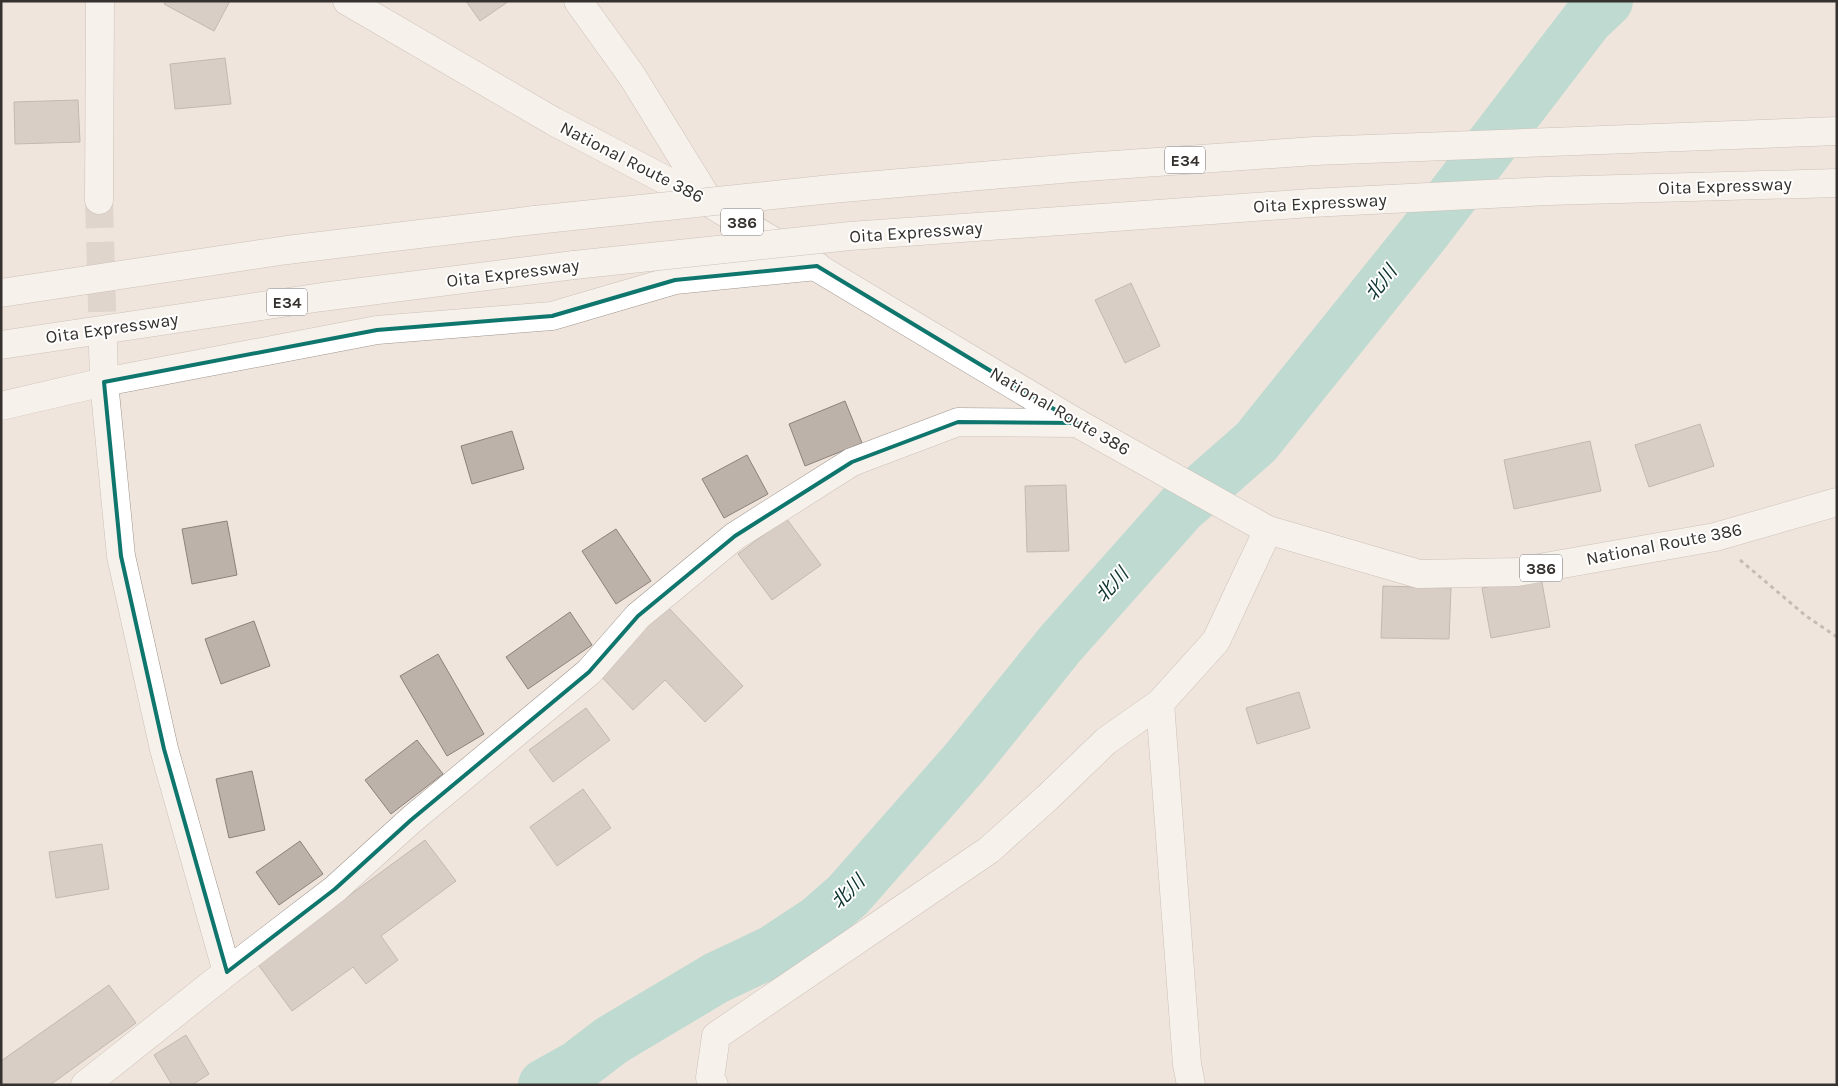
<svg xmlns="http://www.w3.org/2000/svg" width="1838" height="1086" font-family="Karla,'Noto Sans JP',sans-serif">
  <rect width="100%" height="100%" fill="#f0e5dd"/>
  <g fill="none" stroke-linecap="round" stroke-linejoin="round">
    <path stroke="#81cdc3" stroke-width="52" d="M544,1085L578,1066L612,1040L716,978L773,951L817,922L848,895L965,762L1061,643L1181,508L1256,442L1424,233L1587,20L1607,1"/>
  </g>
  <path fill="#bcb2aa" stroke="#8c827b" d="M166,1H230L214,31L164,4Z
    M466,1H509L480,21Z
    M225,58L231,104L175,109L170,64Z
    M78,100L80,142L15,144L14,102Z
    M1131,283L1160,346L1125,363L1095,300Z
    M845,401L862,443L805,466L789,424Z
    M1700,424L1714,466L1649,487L1635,445Z
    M512,431L524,469L472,484L461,446Z
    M1590,441L1601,491L1514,509L1504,460Z
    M747,455L768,494L724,518L702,479Z
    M1066,485L1069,551L1027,552L1025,486Z
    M786,518L821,565L772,600L738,554Z
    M227,521L237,575L192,584L182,529Z
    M616,529L651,581L616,604L582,551Z
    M1541,577L1550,627L1491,638L1482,588Z
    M1383,586L1451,588L1449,639L1381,638Z
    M666,605L743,686L705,722L665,680L633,710L596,671Z
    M570,612L592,645L528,689L506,657Z
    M254,621L270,666L221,684L205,639Z
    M438,654L484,734L447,756L400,676Z
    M1299,692L1310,728L1257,744L1246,708Z
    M586,708L610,740L553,782L529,750Z
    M417,740L443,774L391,814L365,780Z
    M252,771L265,830L229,838L216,779Z
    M583,789L611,828L557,866L530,827Z
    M425,840L456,881L381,936L398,960L366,984L353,967L292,1011L257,963Z
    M300,841L323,874L279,905L256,872Z
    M102,844L109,889L56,898L49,852Z
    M109,985L136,1023L50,1085H1V1061Z
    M186,1035L209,1074L192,1085H172L154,1055Z"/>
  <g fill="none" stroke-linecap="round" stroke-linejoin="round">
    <path stroke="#cbc1ba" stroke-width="28" stroke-dasharray="28 14" stroke-linecap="butt" d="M99,200L103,345"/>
    <g stroke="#9f968e" stroke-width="29">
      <path id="street" d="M578,1L632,76L711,204
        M99,200L100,1
        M103,345L104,382L121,556L164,749L227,972
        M1,406L104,382L377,330L552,316L675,280L817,266
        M1160,703L1187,1064L1191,1085
        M85,1085L227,972L335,889L411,820L589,672L638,616L735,536L852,462L958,422L1077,423
        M714,1085L710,1078L716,1036L989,850L1047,798L1106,741L1160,703L1216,641L1268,530"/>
    </g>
    <g stroke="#9f968e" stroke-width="29">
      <path id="highway" d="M347,1L553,121L711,204L1077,423L1268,530L1419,574L1517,572L1715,537L1837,502
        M1,293L287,250L535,220
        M1,345L322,297L574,265"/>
    </g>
    <path stroke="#908983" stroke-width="3" stroke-dasharray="4 4" stroke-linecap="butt" d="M1740,560L1806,616L1837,637"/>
    <use href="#street" stroke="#fff" stroke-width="28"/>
    <use href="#highway" stroke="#fff" stroke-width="28"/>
    <g stroke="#9f968e" stroke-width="29" stroke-linecap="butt">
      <path id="highway-bridge" d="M535,220L831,189L1085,167L1315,151L1837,131
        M574,265L850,236L1311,203L1548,191L1837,183"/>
    </g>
    <use href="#highway-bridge" stroke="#fff" stroke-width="28"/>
  </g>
  <path d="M0 0H1838V1086H0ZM817,266L1077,423L958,422L852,462L735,536L638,616L589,672L411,820L335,889L227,972L164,749L121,556L104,382L377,330L552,316L675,280Z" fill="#f0e5dd" fill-opacity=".55" fill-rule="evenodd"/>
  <path fill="none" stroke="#0f766e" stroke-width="4" stroke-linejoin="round" d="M817,266L1077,423L958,422L852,462L735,536L638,616L589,672L411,820L335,889L227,972L164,749L121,556L104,382L377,330L552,316L675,280Z"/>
  <g text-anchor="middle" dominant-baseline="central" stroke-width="4" stroke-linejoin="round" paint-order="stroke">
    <g fill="#fff" stroke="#726f6d" stroke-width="1">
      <rect x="1165" y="146.5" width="40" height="27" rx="4"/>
      <rect x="721" y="208.5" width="42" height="27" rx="4"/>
      <rect x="267" y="288.5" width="40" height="27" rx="4"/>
      <rect x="1520" y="554.5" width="42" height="27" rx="4"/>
    </g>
    <g font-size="16" font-weight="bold" fill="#35312e">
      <text x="1185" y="160">E34</text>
      <text x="742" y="222">386</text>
      <text x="287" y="302">E34</text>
      <text x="1541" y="568">386</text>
    </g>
    <g font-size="18" fill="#35312e" stroke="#fff">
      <text transform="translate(632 162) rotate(27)">National Route 386</text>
      <text transform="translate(1725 186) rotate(-2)">Oita Expressway</text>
      <text transform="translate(1320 203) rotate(-3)">Oita Expressway</text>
      <text transform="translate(916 232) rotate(-4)">Oita Expressway</text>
      <text transform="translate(513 273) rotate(-7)">Oita Expressway</text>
      <text transform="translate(112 328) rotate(-8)">Oita Expressway</text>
      <text transform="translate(1060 411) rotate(30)">National Route 386</text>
      <text transform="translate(1664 544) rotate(-11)">National Route 386</text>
    </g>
    <g font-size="19" font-style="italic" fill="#0c322e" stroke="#fff">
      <text transform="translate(1381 283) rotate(-52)">北川</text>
      <text transform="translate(1112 585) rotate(-48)">北川</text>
      <text transform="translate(848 892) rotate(-45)">北川</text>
    </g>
  </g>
  <rect width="1838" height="1086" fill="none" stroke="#35312e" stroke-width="5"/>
</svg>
